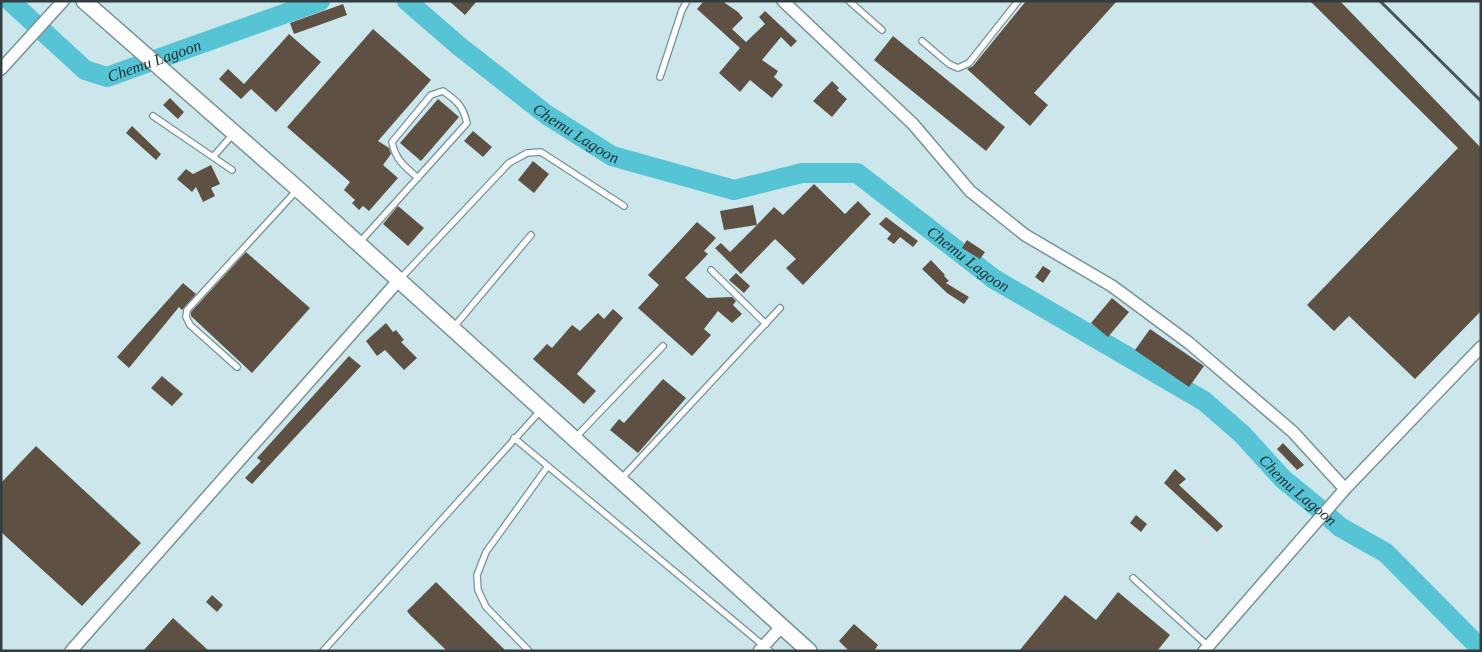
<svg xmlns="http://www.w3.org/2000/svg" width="1482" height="652" font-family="'Times New Roman',serif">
  <rect width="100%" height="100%" fill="#cce7eb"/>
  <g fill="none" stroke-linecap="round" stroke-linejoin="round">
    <g stroke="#57c4d6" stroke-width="20">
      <path id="s1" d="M10,1L85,70L107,77L320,1"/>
      <path id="s2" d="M407,1L459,46L547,115L612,156L734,190L802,173H857L994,279L1204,401L1242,434L1283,479L1322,511L1340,527L1386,553L1481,649"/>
    </g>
  </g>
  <path fill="#5e5042" d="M449,1H477L465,15Z
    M704,1H722L738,12L743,18L732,29L746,42L765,24L759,17L765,11L797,41L791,47L781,37L762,60L778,71L774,77L783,85L772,98L750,80L740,92L719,73L740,48L697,9Z
    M1026,1H1117L1034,93L1048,105L1030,126L967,69L973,66Z
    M1310,1H1340L1481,148V311L1415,379L1349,316L1334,331L1307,305L1458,148Z
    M343,4L347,15L294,34L290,23Z
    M373,29L431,80L378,141L389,148L391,154L383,165L398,178L369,211L363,206L359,210L352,203L355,200L344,190L350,182L287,127Z
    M289,34L321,62L276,112L251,89L241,99L219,79L228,69L244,84Z
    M893,36L1005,127L986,151L874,60Z
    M832,81L839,88L837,90L847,99L832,117L813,101Z
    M170,98L184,112L178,119L163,105Z
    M438,99L459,117L421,161L400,143Z
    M132,126L161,154L156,160L126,133Z
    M473,131L492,147L483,157L464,141Z
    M533,161L549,174L534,193L518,180Z
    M211,165L220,184L211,188L215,196L203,202L196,187L192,192L177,179L186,169L193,174Z
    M814,184L845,214L858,201L871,214L803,285L786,268L796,259L775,239L741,274L715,248L721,243L730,252L757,225L724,230L720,211L753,205L757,225L774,207L783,215Z
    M398,206L424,228L408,246L383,224Z
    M886,217L918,241L913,247L900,237L894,244L887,239L891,234L879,224Z
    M697,222L716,238L704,251L708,254L685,278L707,298L732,297L736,301L733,305L742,314L732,323L718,311L704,329L711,335L692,356L638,308L659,285L648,275Z
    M967,240L985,252L980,259L962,248Z
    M246,252L310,308L252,373L191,316V312Z
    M931,260L945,275L944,276L949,281L946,283L969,297L964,304L947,293L922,269Z
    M1043,266L1051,271L1043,283L1035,277Z
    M736,273L750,286L744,293L729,280Z
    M183,283L196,294L182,310L179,307L129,368L117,357Z
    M1112,298L1129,312L1108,337L1091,323Z
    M613,309L623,318L577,374L596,391L584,404L533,359L547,344L552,348L572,325L580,331L598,313L604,319Z
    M386,323L393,332L396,330L404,340L401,342L417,358L404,370L385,350L377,356L366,341Z
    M1150,329L1204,366L1189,387L1135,350Z
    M349,356L361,366L252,484L245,478L261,461L257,458Z
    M162,376L183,394L172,406L151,388Z
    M663,379L686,398L638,453L610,430L619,419L624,423Z
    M1283,443L1304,465L1297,470L1277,449Z
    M36,446L141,543L82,606L1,532V483Z
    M1175,469L1186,479L1179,485L1223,526L1217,532L1164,483Z
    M1136,515L1147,524L1141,532L1130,523Z
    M436,582L506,651H447L410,615L407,611Z
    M1118,592L1170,635L1157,651H1019L1065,595L1096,620Z
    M212,595L223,605L217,612L206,602Z
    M173,618L209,651H143Z
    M854,624L878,645L874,651H849L839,641Z"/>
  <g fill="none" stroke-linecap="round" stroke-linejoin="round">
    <g stroke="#789195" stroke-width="8">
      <path id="lane" d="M849,1L882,30
        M922,41L949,64L958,68L969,63L1018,1
        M660,77L682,10L687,1
        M153,116L232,170
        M213,157L234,133
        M359,243L467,123C463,106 457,101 443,91L431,95L392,142C395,159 405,167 418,178
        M711,270L766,324
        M400,279L509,163L527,153L541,152L624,206
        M453,328L531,235
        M237,367L190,325L186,317L187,310L298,189
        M514,438L770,651
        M575,438L663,346
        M621,479L780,308
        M1133,578L1208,646
        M323,651L541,410
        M529,651L486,607L478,590L477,575L486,552L548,466"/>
    </g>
    <g stroke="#789195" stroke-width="14">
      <path id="street" d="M783,1L913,124L970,191L1025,235L1112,286L1189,343L1293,432L1345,489
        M1,69L63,1
        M71,651L398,281
        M759,651L782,626
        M1204,651L1345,489L1481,347"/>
    </g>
    <g stroke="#789195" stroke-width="18">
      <path id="secondary" d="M84,1L298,189L809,651"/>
    </g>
    <use href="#lane" stroke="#fff" stroke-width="5.5"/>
    <use href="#street" stroke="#fff" stroke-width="11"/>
    <use href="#secondary" stroke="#fff" stroke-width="15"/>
    <path stroke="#485456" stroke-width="3" d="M1380,1L1481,101"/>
  </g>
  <g text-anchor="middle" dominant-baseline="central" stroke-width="5" stroke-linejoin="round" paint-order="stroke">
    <g font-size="16" font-style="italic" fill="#1b2e32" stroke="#d9f4f9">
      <text stroke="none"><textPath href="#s1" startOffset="175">Chemu Lagoon</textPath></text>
      <text stroke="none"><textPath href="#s2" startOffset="215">Chemu Lagoon</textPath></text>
      <text stroke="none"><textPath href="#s2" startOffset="650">Chemu Lagoon</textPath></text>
      <text stroke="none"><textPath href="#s2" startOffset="1055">Chemu Lagoon</textPath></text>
    </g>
  </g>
  <rect width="1482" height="652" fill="none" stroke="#333d3f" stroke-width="5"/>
</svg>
